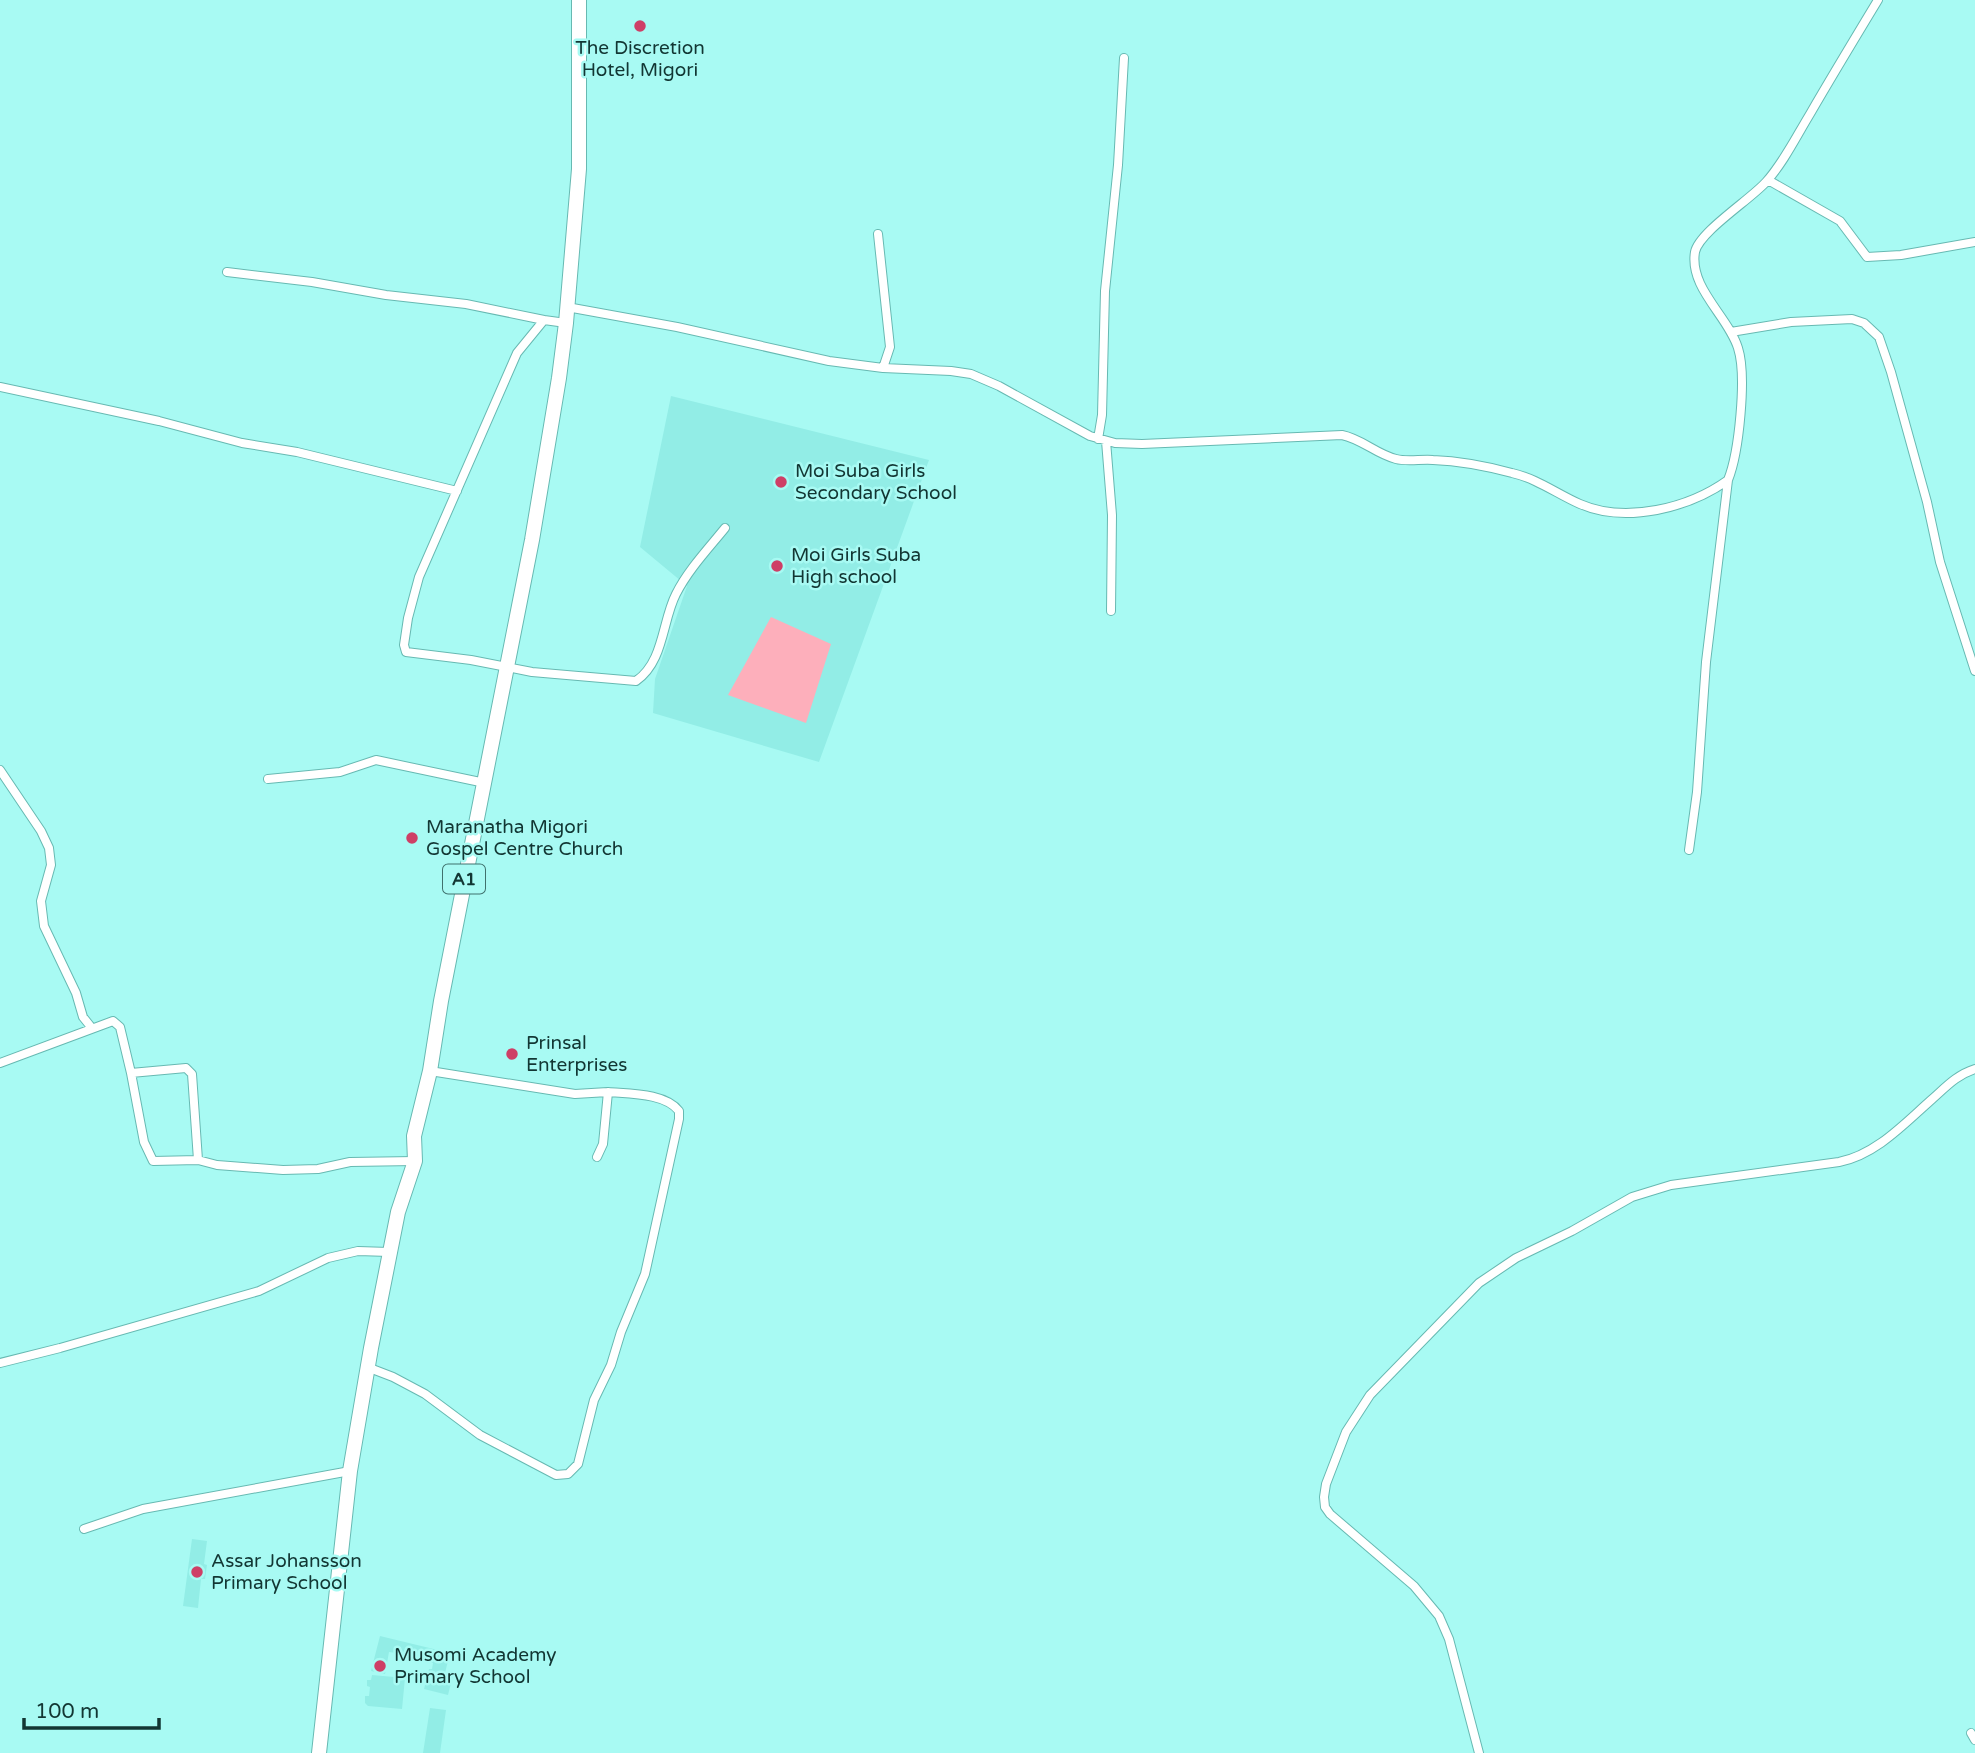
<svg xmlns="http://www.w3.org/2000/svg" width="1975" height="1753" font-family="'Varela Round',sans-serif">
  <rect width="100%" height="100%" fill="#a8faf3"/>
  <path fill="#92ede6" d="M671,396L929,460L819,762L653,713L655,679L687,586L640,547Z
    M192,1539L207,1541L204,1564L207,1565L205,1579H201L198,1608L183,1606Z
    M380,1636L450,1653L445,1673L453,1675L448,1695L424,1689L429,1669H432L433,1663L413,1658L411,1663L394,1659L396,1653L389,1652L385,1674L371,1671Z
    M372,1675L405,1678L402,1709L368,1706L365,1703V1696H369L370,1687L367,1686V1680H371Z
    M430,1708L446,1710L440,1753H423Z"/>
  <path fill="#fdafbb" d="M771,617L831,644L806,723L728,695Z"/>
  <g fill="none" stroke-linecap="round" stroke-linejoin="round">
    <g stroke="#67b9b2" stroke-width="10">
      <path id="street" d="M1768,180L1840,221L1867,257L1901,255L1975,242
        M878,234L890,347L883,368
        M227,272L312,282L386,295L466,304L544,320
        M567,307L677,327L829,361L883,368L951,371L971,374L999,386L1090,436L1115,443L1142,444L1342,435C1362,439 1376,454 1396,459C1407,462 1421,459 1433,460C1460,461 1486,466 1512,473C1538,479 1557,494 1580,504C1626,524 1689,508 1728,480
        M566,323L544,320L517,353L419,577L408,618L404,645L406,652L471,660L532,672L636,681C664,662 662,621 676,594C688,570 708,549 725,528
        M1731,332L1791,322L1852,319L1864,323L1879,337L1891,372L1927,502L1940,562L1975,671
        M0,387L159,421L242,443L297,452L457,491
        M1098,439L1102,415L1105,291L1118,165L1124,58
        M1106,441L1112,515L1111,611
        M0,770L41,831L49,848L51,865L41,901L44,926L76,993L83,1017L91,1027
        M268,779L340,772L376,760L485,783
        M1689,850L1697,792L1706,662L1728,480C1739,453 1747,376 1738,348C1728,316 1689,288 1695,252C1699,232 1751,199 1766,182C1784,162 1796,137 1810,114C1832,76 1855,38 1878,0
        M0,1063L113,1021L120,1027L131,1073L144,1142L153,1161L198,1160L217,1165L283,1170L318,1169L350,1162L415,1161
        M430,1071L575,1094L608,1092L603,1144L597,1157
        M131,1073L186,1068L192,1074L198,1160
        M0,1363L60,1348L259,1291L328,1258L358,1251L389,1252
        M367,1367L393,1377L425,1394L480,1435L556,1475L568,1474L578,1464L594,1400L611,1365L621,1332L645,1274L679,1119V1111C665,1093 630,1094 608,1092
        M84,1529L143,1509L350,1471
        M1971,1733L1975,1740
        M1479,1753L1449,1639L1439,1616L1414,1586L1330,1514L1325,1507L1324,1497L1326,1484L1346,1432L1370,1395L1479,1283L1516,1258L1572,1231L1632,1197L1671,1185L1839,1162C1875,1155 1903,1125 1930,1101C1945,1088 1956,1075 1975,1069"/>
    </g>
    <g stroke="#67b9b2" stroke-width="16">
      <path id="highway" d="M319,1753L350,1471L371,1348L398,1212L415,1161L414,1136L430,1071L441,1001L532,540L559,378L566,323L579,169V0"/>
    </g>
    <use href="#street" stroke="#fff" stroke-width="8"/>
    <use href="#highway" stroke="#fff" stroke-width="14"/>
  </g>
  <g fill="#ce3f66" stroke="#a8faf3" stroke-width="2.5">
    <circle cx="640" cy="26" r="7"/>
    <circle cx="781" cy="482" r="7"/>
    <circle cx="777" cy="566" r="7"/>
    <circle cx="412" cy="838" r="7"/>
    <circle cx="512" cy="1054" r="7"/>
    <circle cx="197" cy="1572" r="7"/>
    <circle cx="380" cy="1666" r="7"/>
  </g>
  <g text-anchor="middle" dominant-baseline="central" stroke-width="5" stroke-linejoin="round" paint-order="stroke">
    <rect fill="#a8faf3" stroke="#3f716d" stroke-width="2" x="443" y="864.5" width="42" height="29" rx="5"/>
    <g font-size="18" font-weight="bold" fill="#123633">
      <text x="464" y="879">A1</text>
    </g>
    <g font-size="19" fill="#123633" stroke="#a8faf3" text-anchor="start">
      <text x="640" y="48" text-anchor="middle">The Discretion<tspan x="640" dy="22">Hotel, Migori</tspan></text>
      <text x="795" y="471">Moi Suba Girls<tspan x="795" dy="22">Secondary School</tspan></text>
      <text x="791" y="555">Moi Girls Suba<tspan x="791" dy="22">High school</tspan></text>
      <text x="426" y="827">Maranatha Migori<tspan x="426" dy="22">Gospel Centre Church</tspan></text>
      <text x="526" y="1043">Prinsal<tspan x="526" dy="22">Enterprises</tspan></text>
      <text x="211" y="1561">Assar Johansson<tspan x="211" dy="22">Primary School</tspan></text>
      <text x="394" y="1655">Musomi Academy<tspan x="394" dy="22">Primary School</tspan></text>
    </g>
  </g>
  <path d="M24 1718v10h135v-10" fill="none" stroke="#123633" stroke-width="3.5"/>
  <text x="35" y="1718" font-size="21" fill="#123633" stroke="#a8faf3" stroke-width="5" paint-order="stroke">100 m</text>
</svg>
